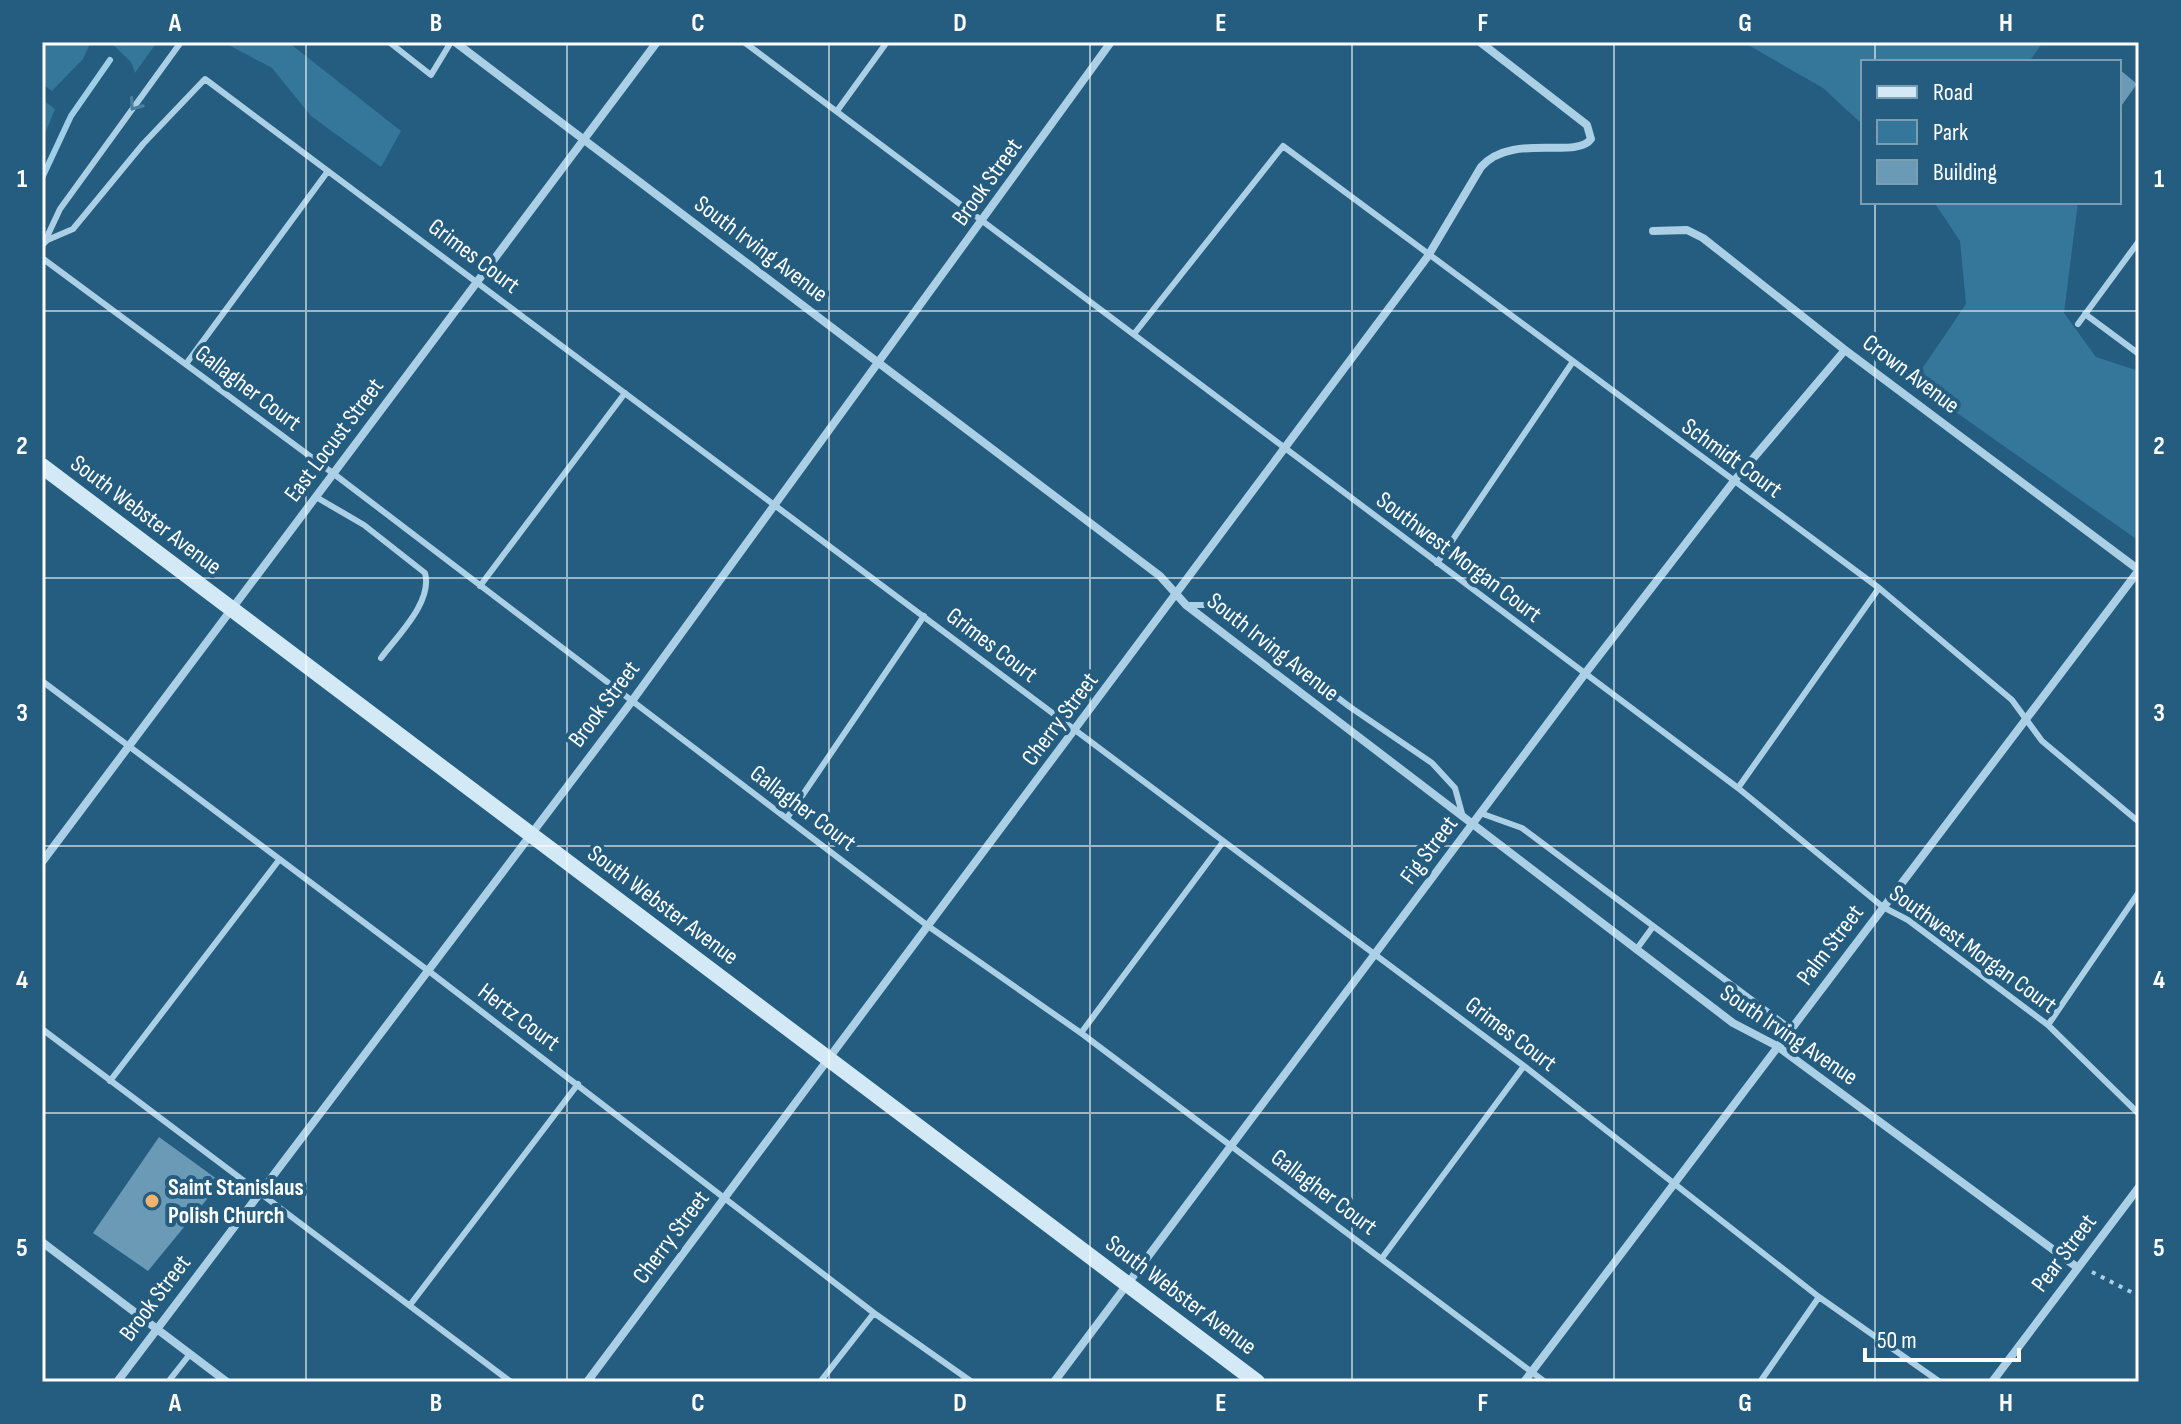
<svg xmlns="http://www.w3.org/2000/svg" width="2181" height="1424" font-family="'Sofia Sans Condensed',sans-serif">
  <rect width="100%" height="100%" fill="#245d80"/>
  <path fill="#35769b" d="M42,42H91L83,59L52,91L42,84Z
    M110,42H157L135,73L131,62Z
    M223,42H288L401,131L381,167L311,116L272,68Z
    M1743,42H2043L2029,62H1863V125L1823,88Z
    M42,99L55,109L42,141Z
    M1934,202H2078L2064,313L2096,357L2139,371V541L1913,382L1966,304L1960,241Z"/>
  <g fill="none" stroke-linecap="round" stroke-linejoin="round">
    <path stroke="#9fcee7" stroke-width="6" d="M42,178L71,116L110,60"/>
  </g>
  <path fill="#6a9ab6" d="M2119,69L2137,84L2119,109Z
    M159,1137L221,1182L148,1271L93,1233Z"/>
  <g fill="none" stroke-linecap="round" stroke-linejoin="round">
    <path stroke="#abd0e6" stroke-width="4" stroke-dasharray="4 6" stroke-linecap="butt" d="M2092,1272L2139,1296"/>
    <path stroke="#abd0e6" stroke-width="6" d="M389,42L431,75L451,42
      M744,42L1738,788L1883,907L1908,920L2048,1025L2139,1114
      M837,111L887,42
      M45,241L73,229L143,144L205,79L1524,1066L1819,1297L1940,1382
      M45,241L60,209L181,42
      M42,258L334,474L928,926L1081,1033L1545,1382
      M2085,314L2139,354
      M2078,324L2139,241
      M1134,334L1283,146L1879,588L2012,700L2042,741L2139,822
      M186,364L328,171
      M316,497L364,525L425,573C433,602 397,636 381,658
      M1437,563L1572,363
      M480,586L625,393
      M1186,605H1208L1229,615L1350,707L1432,763L1455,788L1463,817
      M42,681L430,972L874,1313L972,1382
      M1738,788L1879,588
      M1483,814L1522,828L1791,1029
      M787,818L924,616
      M1636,950L1652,928
      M2048,1025L2139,892
      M42,1029L511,1382
      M1081,1033L1223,842
      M110,1081L279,860
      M1382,1258L1524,1066
      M410,1305L578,1084
      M168,1382L190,1354
      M820,1382L874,1313
      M1760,1382L1819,1297"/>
    <path stroke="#abd0e6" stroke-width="8" d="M455,42L1160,576L1186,605L1733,1023L1777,1046L2078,1268
      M1653,231L1687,230L1703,238L1845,350L2139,570
      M42,244L45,241
      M42,862L657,42
      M42,1242L227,1382
      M117,1382L632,701L1111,42
      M587,1382L1428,256L1481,167C1512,132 1576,160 1591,139L1587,125L1480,42
      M1054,1382L1584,675L1734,481L1845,350
      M1524,1382L2139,570
      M1992,1382L2139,1187"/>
    <path stroke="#d4e9f6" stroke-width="16" d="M42,466L1257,1382"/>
  </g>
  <defs><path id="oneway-chevron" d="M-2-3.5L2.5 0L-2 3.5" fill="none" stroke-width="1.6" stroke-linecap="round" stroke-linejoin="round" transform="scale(2)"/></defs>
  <use stroke="#4c809f" href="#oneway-chevron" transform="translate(135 105) rotate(126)"/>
  <path fill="none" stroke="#fff" stroke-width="2" stroke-opacity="0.55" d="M306,42V1382M567,42V1382M829,42V1382M1090,42V1382M1352,42V1382M1614,42V1382M1875,42V62M1875,202V1382M42,311H2139M42,578H2139M42,846H2139M42,1113H2139"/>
  <circle fill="#f0b36f" stroke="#245d80" stroke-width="3" cx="152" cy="1201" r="8"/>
  <g text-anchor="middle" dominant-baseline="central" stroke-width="8" stroke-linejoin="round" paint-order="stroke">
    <g font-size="24" fill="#fff" stroke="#245d80">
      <text transform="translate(987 182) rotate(-54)">Brook Street</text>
      <text transform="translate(761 249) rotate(37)">South Irving Avenue</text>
      <text transform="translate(474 256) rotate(37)">Grimes Court</text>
      <text transform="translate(1911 374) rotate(37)">Crown Avenue</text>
      <text transform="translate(248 388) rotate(37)">Gallagher Court</text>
      <text transform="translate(334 440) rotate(-53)">East Locust Street</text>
      <text transform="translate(1732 458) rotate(36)">Schmidt Court</text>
      <text transform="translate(146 515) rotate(37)">South Webster Avenue</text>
      <text transform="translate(1459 557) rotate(37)">Southwest Morgan Court</text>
      <text transform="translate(992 645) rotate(37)">Grimes Court</text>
      <text transform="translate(1273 647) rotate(38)">South Irving Avenue</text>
      <text transform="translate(604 704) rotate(-53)">Brook Street</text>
      <text transform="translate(1060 719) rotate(-53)">Cherry Street</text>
      <text transform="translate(803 808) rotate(37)">Gallagher Court</text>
      <text transform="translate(1429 850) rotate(-53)">Fig Street</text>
      <text transform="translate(663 905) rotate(37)">South Webster Avenue</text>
      <text transform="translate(1830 945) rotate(-53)">Palm Street</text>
      <text transform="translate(1973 949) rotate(36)">Southwest Morgan Court</text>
      <text transform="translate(519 1017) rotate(37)">Hertz Court</text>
      <text transform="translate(1511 1034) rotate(37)">Grimes Court</text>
      <text transform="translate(1789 1035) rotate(34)">South Irving Avenue</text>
      <text transform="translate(1324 1192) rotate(37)">Gallagher Court</text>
      <text transform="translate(671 1237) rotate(-53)">Cherry Street</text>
      <text transform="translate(2064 1253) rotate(-53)">Pear Street</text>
      <text transform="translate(1181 1295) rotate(37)">South Webster Avenue</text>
      <text transform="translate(155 1298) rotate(-53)">Brook Street</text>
    </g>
    <g font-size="24" font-weight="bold" fill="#fff" stroke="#245d80" text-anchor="start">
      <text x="168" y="1187">Saint Stanislaus<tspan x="168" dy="28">Polish Church</tspan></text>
    </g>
  </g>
  <rect width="2181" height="1424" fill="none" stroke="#245d80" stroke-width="88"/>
  <rect x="1861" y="60" width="260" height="144" fill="#245d80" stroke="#7c9eb3" stroke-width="2"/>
  <rect x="1877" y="86" width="40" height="12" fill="#d4e9f6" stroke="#7c9eb3" stroke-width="2"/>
  <text x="1933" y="100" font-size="24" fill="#ffffff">Road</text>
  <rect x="1877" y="120" width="40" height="24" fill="#35769b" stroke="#7c9eb3" stroke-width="2"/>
  <text x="1933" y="140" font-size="24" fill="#ffffff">Park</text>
  <rect x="1877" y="160" width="40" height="24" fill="#6a9ab6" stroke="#7c9eb3" stroke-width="2"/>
  <text x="1933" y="180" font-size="24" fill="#ffffff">Building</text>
  <path d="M1865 1348v12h154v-12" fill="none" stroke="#ffffff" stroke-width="4"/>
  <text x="1877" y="1348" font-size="24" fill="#ffffff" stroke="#245d80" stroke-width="6" paint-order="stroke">50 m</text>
  <rect x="44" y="44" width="2093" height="1336" fill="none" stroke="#fff" stroke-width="3"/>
  <g font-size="26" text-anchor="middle" font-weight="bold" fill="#fff">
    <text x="175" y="31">A</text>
    <text x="436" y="31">B</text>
    <text x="698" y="31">C</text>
    <text x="960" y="31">D</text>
    <text x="1221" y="31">E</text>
    <text x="1483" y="31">F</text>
    <text x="1745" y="31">G</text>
    <text x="2006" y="31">H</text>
    <text x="22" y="187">1</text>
    <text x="2159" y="187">1</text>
    <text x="22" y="454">2</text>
    <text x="2159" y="454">2</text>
    <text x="22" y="721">3</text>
    <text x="2159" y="721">3</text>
    <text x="22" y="988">4</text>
    <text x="2159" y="988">4</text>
    <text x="22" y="1256">5</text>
    <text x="2159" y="1256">5</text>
    <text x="175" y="1411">A</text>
    <text x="436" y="1411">B</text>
    <text x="698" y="1411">C</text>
    <text x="960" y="1411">D</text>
    <text x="1221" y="1411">E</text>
    <text x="1483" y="1411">F</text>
    <text x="1745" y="1411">G</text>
    <text x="2006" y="1411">H</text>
  </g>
</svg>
